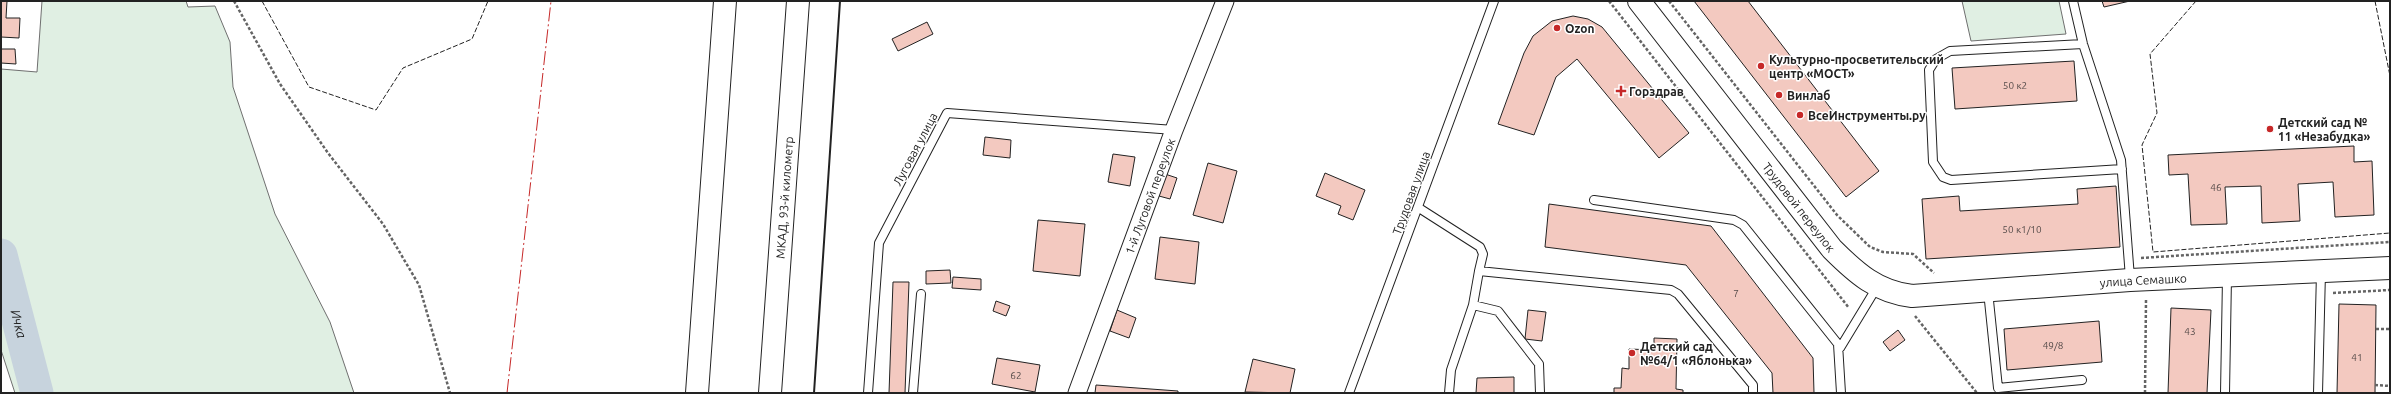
<svg xmlns="http://www.w3.org/2000/svg" width="2391" height="394" font-family="Ubuntu,sans-serif">
  <rect width="100%" height="100%" fill="#fff"/>
  <path fill="#e0efe3" stroke="#6f6f6f" d="M42,1H186L188,7L215,6L230,42L233,87L275,214L330,322L354,393H15L1,350V69L37,72Z
    M1962,1H2059L2066,34L1971,41Z"/>
  <g fill="none" stroke-linecap="round" stroke-linejoin="round">
    <path stroke="#c7d3dd" stroke-width="33" id="s1" d="M1,255L37,393"/>
  </g>
  <path fill="#f3c9c0" stroke="#222" d="M1,1H7L6,18H20L19,38L1,37Z
    M1694,1H1748L1879,171L1846,197Z
    M2102,1H2130L2104,7Z
    M1573,16L1588,19L1602,27L1689,133L1659,158L1577,59L1556,77L1534,135L1498,124L1524,53L1533,36L1552,21Z
    M927,22L933,34L898,51L892,39Z
    M1,49H15L16,64L1,63Z
    M2074,61L2077,101L1955,109L1952,68Z
    M985,137L1011,140L1010,158L983,155Z
    M2354,146V162L2372,161L2374,215L2335,217L2333,182L2298,184L2300,221L2262,223L2261,186L2225,187L2227,224L2191,225L2188,174L2169,175L2168,155Z
    M1113,154L1135,157L1130,186L1108,182Z
    M1208,163L1237,171L1223,223L1193,215Z
    M1325,173L1365,190L1353,220L1338,214L1341,206L1316,196Z
    M1165,174L1177,178L1170,199L1159,196Z
    M2116,186L2120,247L1926,259L1922,199L1959,196L1960,211L2078,204L2077,189Z
    M1549,204L1711,226L1813,358L1814,393H1773L1772,373L1686,265L1545,247Z
    M1038,220L1085,224L1080,276L1033,271Z
    M1160,237L1199,242L1195,284L1155,279Z
    M950,270L951,283L926,284V271Z
    M953,277L981,279V290L952,288Z
    M893,282H909L905,393H889Z
    M996,301L1010,306L1006,316L993,311Z
    M2339,304L2376,305L2375,393H2337Z
    M2171,308L2211,310L2207,393H2168Z
    M1117,310L1136,318L1129,338L1110,331Z
    M1528,310L1546,312L1542,341L1525,339Z
    M2099,321L2102,362L2007,370L2004,329Z
    M1898,330L1905,340L1890,351L1883,342Z
    M1654,338L1677,339L1676,389L1683,390V393H1614V388H1621L1622,368L1629,369V349L1654,350Z
    M997,358L1040,365L1035,392L992,384Z
    M1253,359L1295,369L1290,393L1245,392Z
    M1514,377V393H1476L1477,378Z
    M1096,385L1178,391V393H1095Z"/>
  <g fill="none" stroke-linecap="round" stroke-linejoin="round">
    <g stroke="#222" stroke-width="10">
      <path id="service" d="M2073,1L2083,44L2121,160L2130,278
        M2083,44L1950,51L1936,59L1929,70L1933,162L1943,177L1951,180L2122,169
        M1594,200L1734,220L1743,225L1838,344L1841,393
        M1419,208L1480,247L1483,254L1479,271
        M1988,291L1998,388L2082,380
        M1473,305L1498,311L1539,364L1540,393
        M1840,348L1877,287
        M868,393L879,243L947,113L1174,130
        M913,393L921,294
        M1349,393L1494,1
        M1449,393L1451,370L1473,305L1479,271L1671,290L1678,294L1753,385V393
        M2225,393L2227,277
        M2318,393L2321,272"/>
    </g>
    <g stroke="#222" stroke-width="19">
      <g id="minor">
        <path id="s2" d="M1077,393L1174,130L1225,1"/>
      </g>
    </g>
    <g stroke="#222" stroke-width="24">
      <g id="secondary">
        <path id="s3" d="M1639,1L1832,249C1856,273 1877,292 1912,296L2130,280L2390,268"/>
      </g>
    </g>
    <g stroke="#222" stroke-width="24">
      <g id="trunk">
        <path d="M697,393L725,1"/>
        <path id="s4" d="M770,393L798,1"/>
      </g>
    </g>
    <path stroke="#646464" stroke-width="2.5" stroke-dasharray="3 2" stroke-linecap="butt" d="M234,1L280,84L328,153L383,224L419,285L450,393
      M1609,1L1849,308
      M1669,1L1837,215L1870,247L1883,252L1913,254L1934,273
      M2141,258L2390,242
      M2333,293L2390,290
      M1915,316L1977,393
      M2376,329H2390
      M2375,385L2390,386
      M2145,393L2146,300"/>
    <use href="#service" stroke="#fff" stroke-width="8"/>
    <use href="#minor" stroke="#fff" stroke-width="17"/>
    <use href="#secondary" stroke="#fff" stroke-width="22"/>
    <use href="#trunk" stroke="#fff" stroke-width="22"/>
    <path stroke="#222" stroke-width="1" stroke-dasharray="5 2" stroke-linecap="butt" d="M262,1L309,87L376,110L403,68L472,39L488,1
      M2196,1L2150,54L2157,113L2142,145L2153,252L2390,233
      M2375,1L2390,76"/>
    <path stroke="#222" stroke-width="2" d="M814,393L840,1"/>
    <path stroke="#c62828" stroke-width="1" stroke-dasharray="14 3 2 3" stroke-linecap="butt" d="M507,393L551,1"/>
  </g>
  <g fill="#c62828" stroke="#fff" stroke-width="1.5">
    <circle cx="1557" cy="28" r="4"/>
    <circle cx="1761" cy="66" r="4"/>
    <path d="M1619 85h4v4h4v4h-4v4h-4v-4h-4v-4h4z"/>
    <circle cx="1779" cy="95" r="4"/>
    <circle cx="1800" cy="115" r="4"/>
    <circle cx="2270" cy="129" r="4"/>
    <circle cx="1632" cy="353" r="4"/>
  </g>
  <g text-anchor="middle" dominant-baseline="central" stroke-width="3" stroke-linejoin="round" paint-order="stroke">
    <g font-size="10" fill="#564c4a">
      <text x="2015" y="85">50 к2</text>
      <text x="2216" y="187">46</text>
      <text x="2022" y="229">50 к1/10</text>
      <text x="1736" y="293">7</text>
      <text x="2190" y="331">43</text>
      <text x="2053" y="345">49/8</text>
      <text x="2357" y="357">41</text>
      <text x="1016" y="375">62</text>
    </g>
    <g font-size="12" font-weight="bold" fill="#222" stroke="#fff" text-anchor="start">
      <text x="1565" y="28">Ozon</text>
      <text x="1769" y="59">Культурно-просветительский<tspan x="1769" dy="14">центр «МОСТ»</tspan></text>
      <text x="1629" y="91">Горздрав</text>
      <text x="1787" y="95">Винлаб</text>
      <text x="1808" y="115">ВсеИнструменты.ру</text>
      <text x="2278" y="122">Детский сад №<tspan x="2278" dy="14">11 «Незабудка»</tspan></text>
      <text x="1640" y="346">Детский сад<tspan x="1640" dy="14">№64/1 «Яблонька»</tspan></text>
    </g>
    <g font-size="12" fill="#222" stroke="#fff">
      <text transform="translate(915 149) rotate(-62)">Луговая улица</text>
      <text transform="translate(1411 193) rotate(-70)">Трудовая улица</text>
      <text stroke="none"><textPath href="#s4" startOffset="196">МКАД, 93-й километр</textPath></text>
      <text stroke="none"><textPath href="#s2" startOffset="210">1-й Луговой переулок</textPath></text>
      <text stroke="none"><textPath href="#s3" startOffset="261">Трудовой переулок</textPath></text>
      <text stroke="none"><textPath href="#s3" startOffset="641">улица Семашко</textPath></text>
    </g>
    <g font-size="13" font-style="italic" fill="#222" stroke="#fff">
      <text stroke="none"><textPath href="#s1" startOffset="71">Ичка</textPath></text>
    </g>
  </g>
  <rect width="2391" height="394" fill="none" stroke="#222222" stroke-width="4"/>
</svg>
